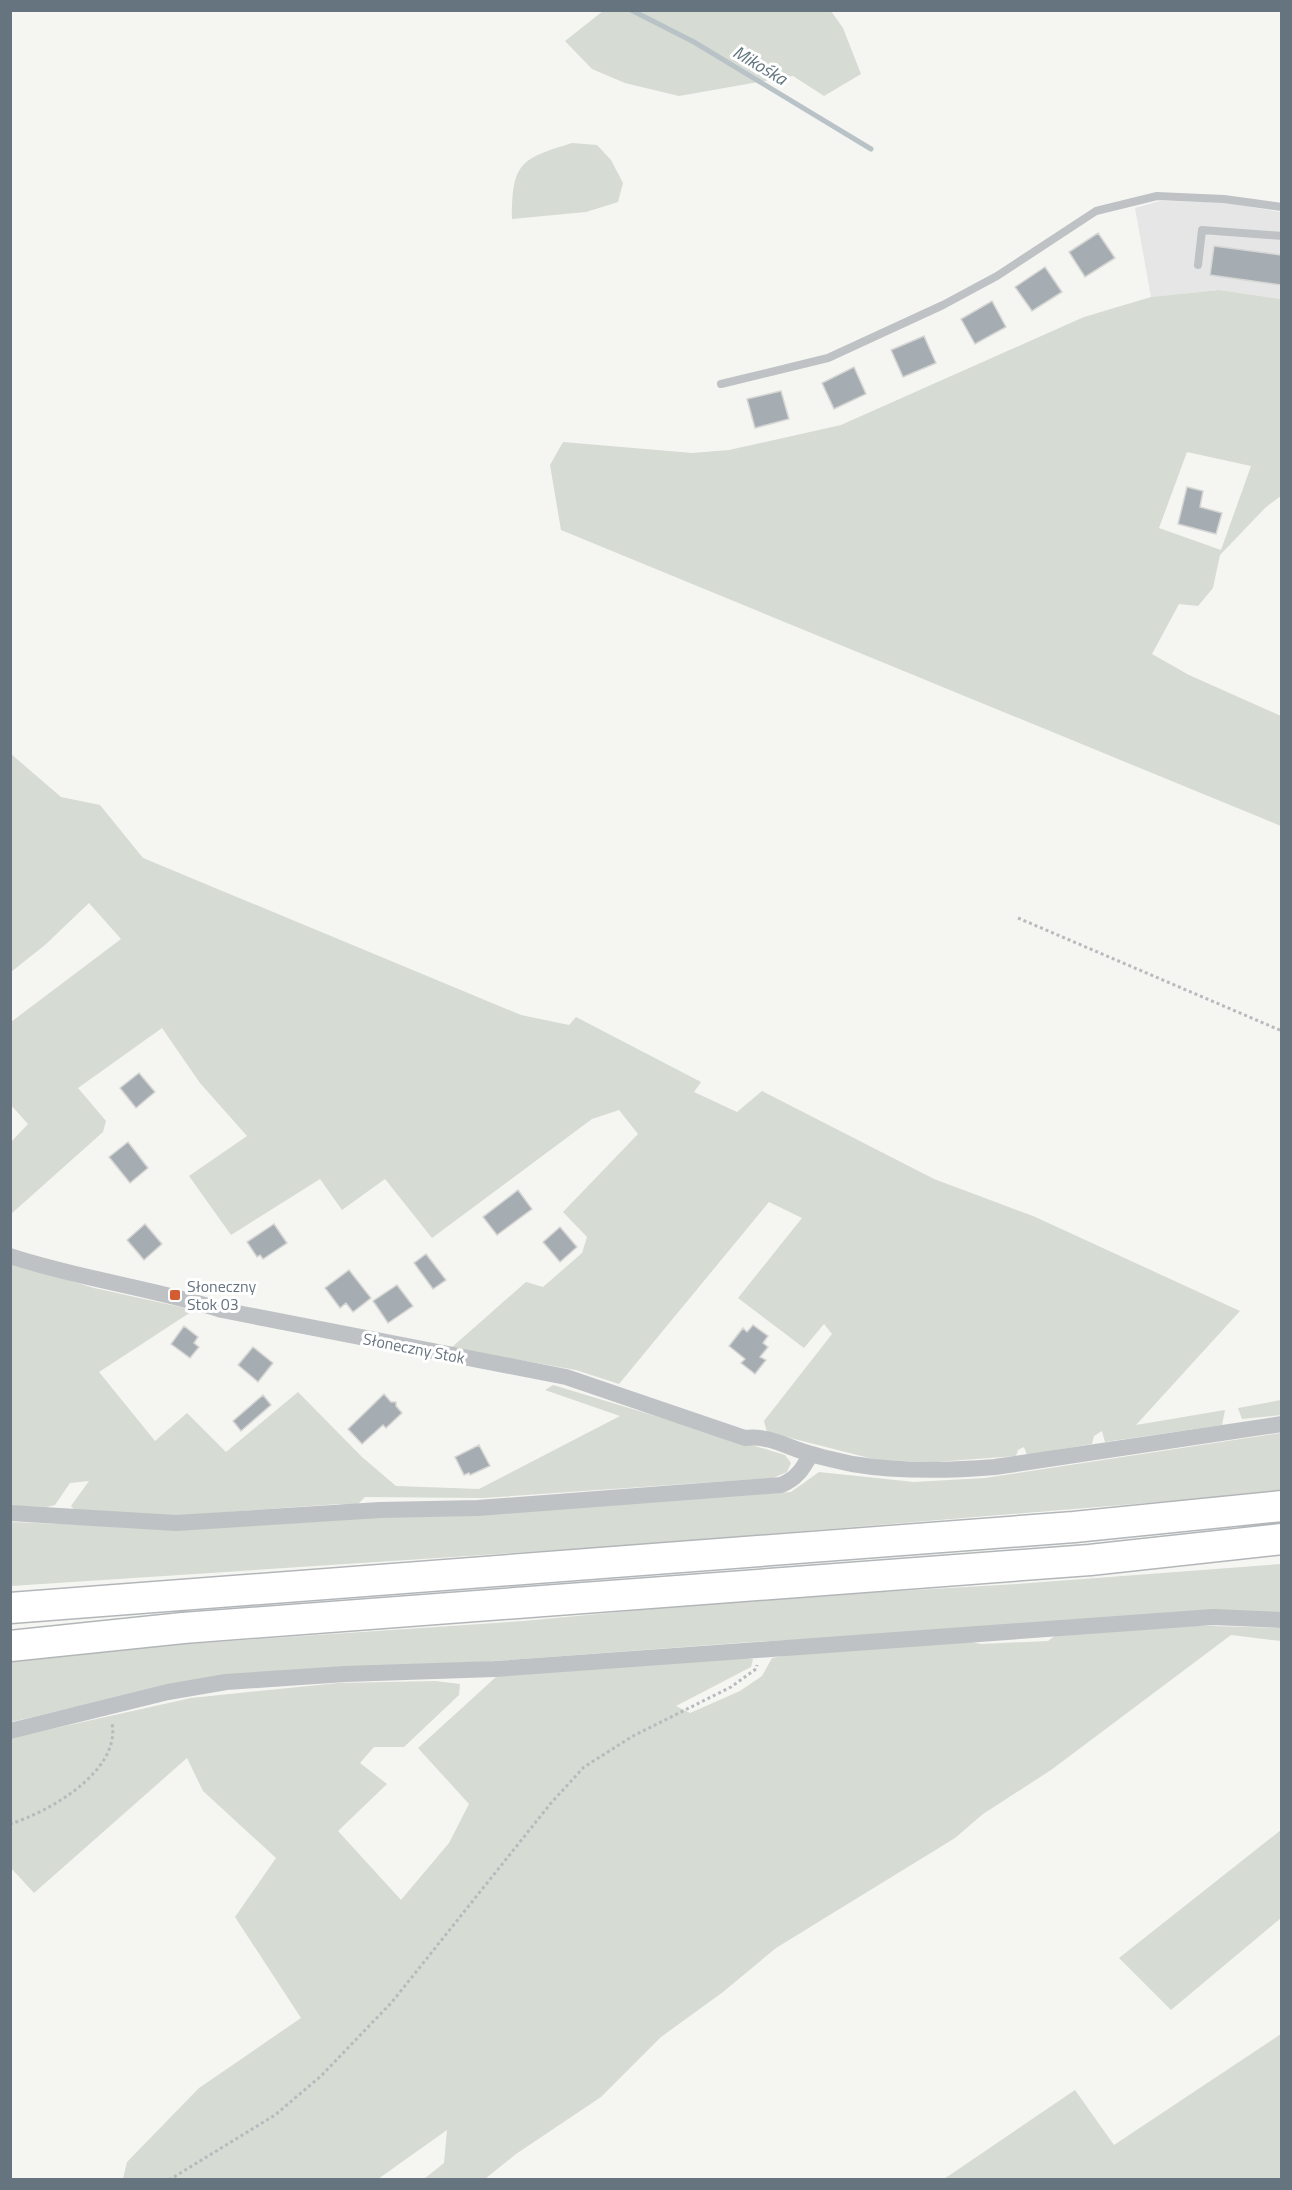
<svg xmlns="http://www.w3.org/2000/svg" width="1292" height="2190" font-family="'Titillium Web',sans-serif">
  <rect width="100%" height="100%" fill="#f5f5f2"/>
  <path fill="#e5e6e5" d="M1160,201L1221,202L1281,212V299L1219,290L1151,297L1135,208Z"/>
  <path fill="#d6dbd3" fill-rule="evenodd" d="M603,11H831L843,28L861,74L824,96L793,76L679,96L625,83L592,69L565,41Z
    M572,143L597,145L611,160L623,183L618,202L586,212L512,219C512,163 520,159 572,143Z
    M1219,290L1281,299V496L1266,507L1220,555L1213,588L1198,606L1179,604L1152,654L1189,675L1281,716V826L561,530L550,465L563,442L692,453L729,450L841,425L1084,317L1151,297ZM1187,452L1251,466L1221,550L1159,528Z
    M11,754L61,797L100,805L143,858L521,1015L569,1025L576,1017L701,1082L694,1092L737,1112L762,1091L934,1179L1033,1216L1240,1311L1136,1425L1225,1410L1222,1425L1105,1442L1102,1431L1094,1436L1092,1444L1027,1455L1024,1447L1018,1450L1016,1456L936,1462L877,1460L767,1432L764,1421L832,1334L824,1324L804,1348L738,1298L802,1218L769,1202L619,1384L576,1370L451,1348L526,1282L543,1287L582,1253L587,1237L563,1212L638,1134L619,1110L592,1119L432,1238L385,1179L342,1210L320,1179L231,1235L189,1176L247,1136L200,1083L162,1028L78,1088L106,1121L103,1132L11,1214V1142L28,1124L11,1105V1022L121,939L89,903L45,945L11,972Z
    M10,1262L94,1288L194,1310L99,1372L155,1441L187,1413L226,1452L298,1392L362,1457L396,1486L479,1489L620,1416L545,1390L553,1385L785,1455L791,1463L787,1472L773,1478L484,1498L365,1497L355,1507L339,1504L172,1516L75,1510L71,1506L89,1481L70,1483L55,1505L47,1507L11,1506Z
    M1281,1400V1415L1242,1419L1238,1408Z
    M1281,1433V1492L635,1545L11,1586L10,1522L167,1528L791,1492L819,1472L914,1482L985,1478Z
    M1281,1564V1614L751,1642L170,1685L11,1722V1659L110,1649L524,1621L744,1600L1017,1584Z
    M1180,1625L1281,1628V1641L1231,1635L1051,1770L983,1814L955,1838L776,1948L723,1992L661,2037L601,2097L516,2154L485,2179H424L444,2163L447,2130L378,2179H123L127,2162L199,2088L301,2018L235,1917L276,1858L203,1791L187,1758L34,1893L11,1868V1738L191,1698L338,1683L435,1681L460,1684L459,1695L404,1747H374L360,1763L387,1784L338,1831L401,1900L449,1843L469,1804L418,1748L497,1676L732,1656L753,1659L751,1667L676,1706L690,1713L740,1691L762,1676L772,1658L795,1654L972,1642L981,1644L1048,1641L1056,1635Z
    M1281,1830V1918L1171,2010L1119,1958Z
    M1281,2034V2179H944L1075,2090L1114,2145Z"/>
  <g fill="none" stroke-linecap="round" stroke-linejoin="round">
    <path stroke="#b8c2c7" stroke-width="5" d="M631,10L694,42L871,149"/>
  </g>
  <path fill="#a6adb2" stroke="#d6d6d4" stroke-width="1.5" d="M1098,233L1115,258L1085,277L1069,252Z
    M1214,246L1281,255V285L1210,275Z
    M1045,267L1062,292L1032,311L1015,287Z
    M992,301L1006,327L975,344L961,319Z
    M924,336L936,363L903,377L891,350Z
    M854,367L866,394L834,409L822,383Z
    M781,391L789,419L755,428L747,399Z
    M1187,487L1203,491L1200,507L1222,513L1216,534L1178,524Z
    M139,1073L155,1092L136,1108L120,1088Z
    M128,1142L148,1168L130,1183L109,1157Z
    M518,1190L532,1209L497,1235L483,1217Z
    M145,1224L162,1244L144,1260L127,1240Z
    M274,1224L287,1243L263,1259L260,1255L257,1257L247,1242Z
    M560,1227L577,1247L560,1262L543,1242Z
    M426,1254L446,1280L433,1289L414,1263Z
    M349,1270L371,1298L353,1312L346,1303L340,1308L325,1288Z
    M397,1285L413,1306L388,1323L373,1301Z
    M753,1325L768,1336L763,1343L768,1347L760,1357L766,1360L755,1374L741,1363L745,1359L729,1346L743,1328L747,1332Z
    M184,1326L198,1337L194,1343L199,1347L190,1358L171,1344Z
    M253,1347L273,1363L258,1382L238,1365Z
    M384,1394L391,1402H396V1406L402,1413L386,1428L383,1425L362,1444L348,1429Z
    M263,1395L271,1405L241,1431L233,1421Z
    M479,1445L490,1466L470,1475L469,1473L464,1475L455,1457Z"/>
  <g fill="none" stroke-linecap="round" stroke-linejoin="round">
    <g stroke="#b3b6b9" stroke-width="33">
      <path id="motorway" d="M10,1608L1074,1527L1282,1506
        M10,1646L183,1628L1090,1560L1282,1539"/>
    </g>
    <path stroke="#b8bbbd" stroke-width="3" stroke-dasharray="3 3" stroke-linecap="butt" d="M1018,918L1282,1031
      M10,1824C49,1812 121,1771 112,1723
      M169,2180L275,2115L321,2076L392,2002L551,1803L584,1767L633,1736L731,1687L756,1669L757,1665"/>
    <path stroke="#bec2c5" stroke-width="8" d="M1198,265L1202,230L1282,236
      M721,384L828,358L943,305L997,276L1096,211L1157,196L1224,199L1282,207"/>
    <path stroke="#bec2c5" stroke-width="16" d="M10,1256C80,1279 152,1288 222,1310L566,1377L745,1438C770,1435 788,1448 811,1454C824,1458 839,1461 852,1464C900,1472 947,1471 995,1467L1282,1424
      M10,1513L176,1523L380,1510L478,1508L781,1485C797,1479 803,1468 811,1454
      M10,1731L168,1692L226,1682L345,1674L495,1669L1213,1617L1282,1620"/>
    <use href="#motorway" stroke="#fff" stroke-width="30"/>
  </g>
  <rect fill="#d35c33" stroke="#fff" stroke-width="2" x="169" y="1289" width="12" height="12" rx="3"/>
  <g text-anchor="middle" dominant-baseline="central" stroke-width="6" stroke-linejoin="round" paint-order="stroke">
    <g font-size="16" fill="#667480" stroke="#fff" text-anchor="start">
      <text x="187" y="1286">Słoneczny<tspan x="187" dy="18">Stok 03</tspan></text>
    </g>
    <g font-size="16" fill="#667480" stroke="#fff">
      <text transform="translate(414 1348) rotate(11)">Słoneczny Stok</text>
    </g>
    <g font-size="18" font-style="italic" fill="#62757d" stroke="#fff">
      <text transform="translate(760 65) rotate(31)">Mikośka</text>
    </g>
  </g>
  <rect width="1292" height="2190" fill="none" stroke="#667480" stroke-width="24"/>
</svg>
